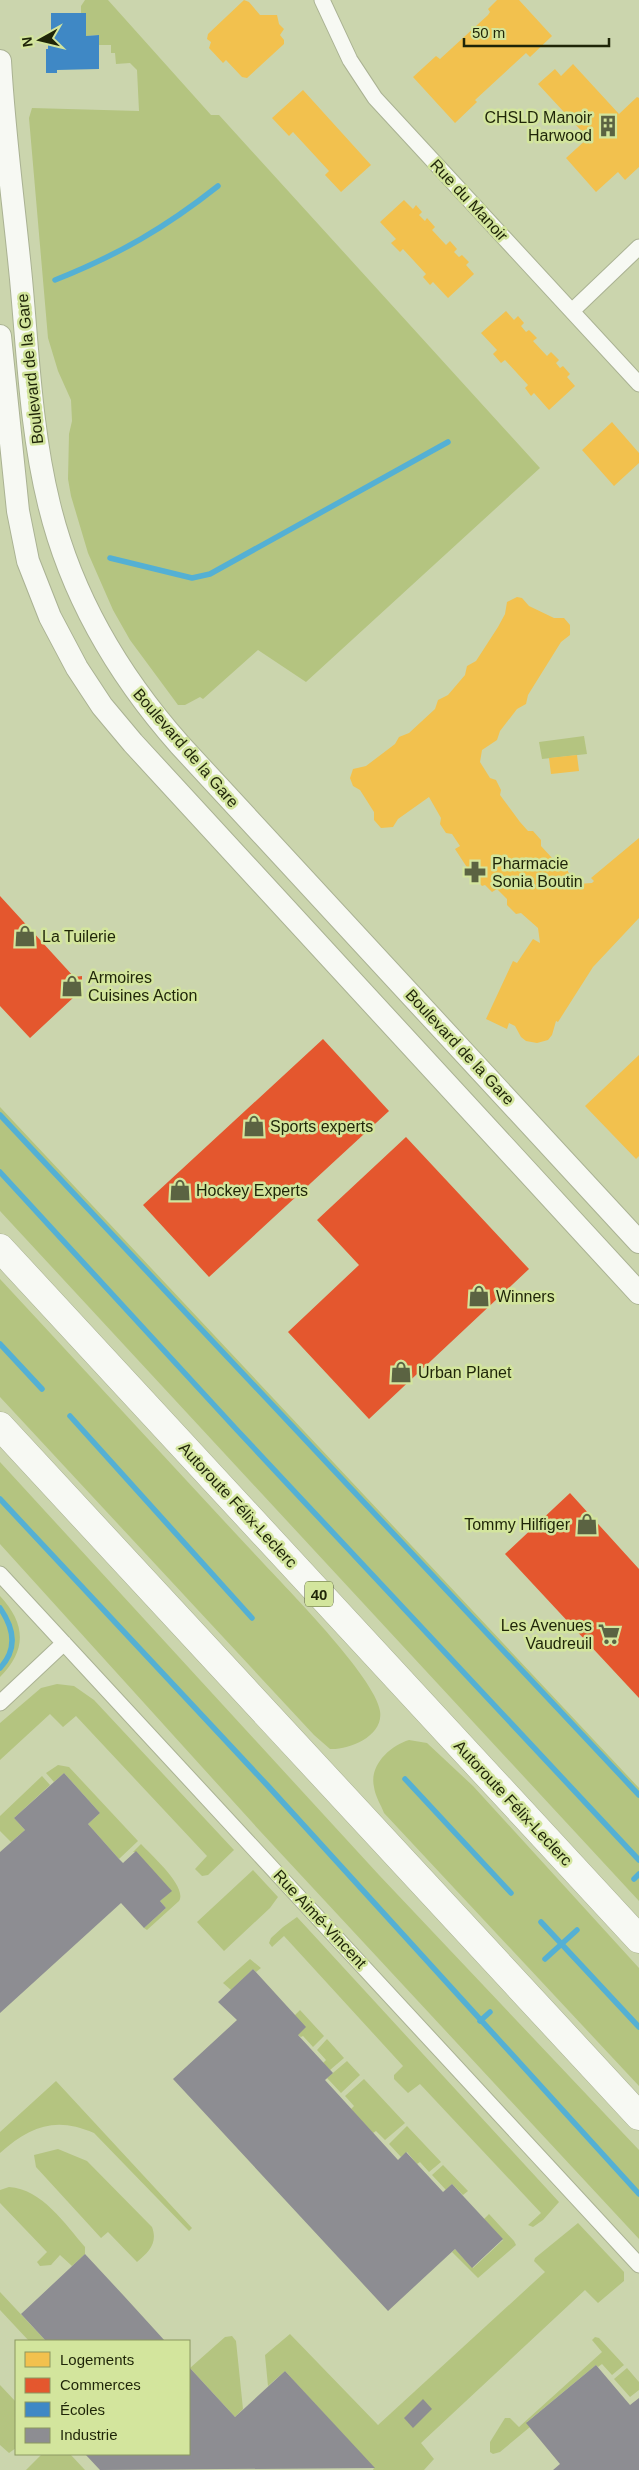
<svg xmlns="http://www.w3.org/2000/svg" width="639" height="2470" font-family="Arial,sans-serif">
  <rect width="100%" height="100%" fill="#cbd5ad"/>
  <path fill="#b4c480" d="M85,0H108L211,115H219L540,468L306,682L258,650L203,699L200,697L185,705H178L130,640L113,610L88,553L71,496L68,479L69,434L72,421L71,400L58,371L48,338L29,118L32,108L139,111L137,70L130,63L116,64L115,53H111V45H99V35L86,36V13H81V6Z
    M584,736L587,754L542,759L539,742Z
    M0,1107L639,1788V1901L0,1211Z
    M0,1279C84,1369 167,1460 251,1550C278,1580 375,1676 380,1711C384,1736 349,1750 330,1749L314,1735L0,1397Z
    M0,1462L379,1875L639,2150V2239L260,1831L0,1544Z
    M0,1596C26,1624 27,1650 0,1677Z
    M57,1684L74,1686L94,1700L234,1850L208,1875L202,1876L195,1869L207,1856L76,1716L63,1727L50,1714L0,1760V1723L41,1688Z
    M409,1740L427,1743L473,1786L639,1968V2086L384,1813C381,1805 375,1796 374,1787C369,1765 390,1746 409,1740Z
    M58,1765L69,1767L138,1841L119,1859L88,1824L100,1813L64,1773L54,1782L46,1773Z
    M42,1776L50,1785L14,1818L25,1830L11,1842L0,1831V1816Z
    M141,1844C151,1855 188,1887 179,1901L147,1930L144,1928L166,1908L160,1901L171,1891L136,1852H133Z
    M253,1870L278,1897L270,1908L224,1951L197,1922Z
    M297,1917L559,2202L543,2220L533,2227L528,2225L541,2213L420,2084L408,2093L394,2079V2075L403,2066L284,1936L272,1947L269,1943L271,1938L283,1927Z
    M250,1959L261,1968L256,1972L253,1969L231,1990L223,1983Z
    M300,2010L324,2036L313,2047L303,2036L301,2037L298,2035L295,2015Z
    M327,2039L344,2058L330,2070L323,2063L326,2060L317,2050Z
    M347,2061L360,2075L341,2093L327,2078Z
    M364,2079L405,2123L385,2140L376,2131L373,2133L351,2109L354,2106L345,2096Z
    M56,2081L192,2228L189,2231L94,2133C56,2116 30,2126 0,2153V2132Z
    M407,2126L441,2162L429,2172L420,2162L417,2164L407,2152L401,2157L389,2144Z
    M58,2149L87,2161L152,2227C158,2243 149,2252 137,2262L108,2232L101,2238L36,2167L34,2155Z
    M443,2165L468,2191L463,2195L452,2184L446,2190L432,2175Z
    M9,2187C42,2189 65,2224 85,2247V2254L72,2266L60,2255L51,2265L40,2266L37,2262L47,2252L0,2203V2190Z
    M489,2214L514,2241L516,2245L478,2278L452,2252L455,2249L473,2268L503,2240L484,2219Z
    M578,2223L624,2272V2281L598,2303L585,2290L421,2443L434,2459L424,2470H373L374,2468L285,2371L268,2386L265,2355L290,2334L378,2425L545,2272L534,2261L535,2258Z
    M0,2292L46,2341H29L0,2310Z
    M232,2336L236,2341L243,2409L235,2417L190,2368L225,2337Z
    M595,2337L599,2338L624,2365L612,2375L602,2364L598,2367L596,2365L527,2422L530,2427L500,2452L493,2454L490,2452V2442L505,2418H510L519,2427L602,2352L592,2340Z
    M627,2368L639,2382V2390L630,2397L614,2379Z
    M0,2385L16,2402V2448L9,2453L0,2445Z
    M42,2454H70L85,2470H26Z"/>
  <path fill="#f2c14e" d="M244,0L249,2L260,15H277L279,24L284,29L280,35L284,40V44L247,78L242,77L226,60L223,63L209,48L211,42L207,39L208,34Z
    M497,0H519L552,36L530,57L526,53L475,100L477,102L455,123L413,77L436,56L440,59L488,15L490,12L488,9Z
    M573,64L619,114L637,97L639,98V167L625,180L618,172L596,192L566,158L588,138L538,84L555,69L561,76Z
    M303,90L371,165L341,192L325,175L329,171L293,132L289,136L272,118Z
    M404,200L413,209L416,205L422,212L419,215L425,221L427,218L435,227L432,230L446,245L450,241L457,249L454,252L459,257L462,255L469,262L466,265L474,274L448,298L433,282L430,285L423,277L426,274L403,249L400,252L391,243L396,239L380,222Z
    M506,311L514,320L518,316L524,323L521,326L526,332L529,330L537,338L533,341L547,356L551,352L559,360L556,363L560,368L563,366L570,374L567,377L575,386L549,410L534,393L531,396L525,388L528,385L505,360L501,363L493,354L497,350L481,333Z
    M612,422L639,453V463L614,486L582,450Z
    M517,597L522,598L529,606L554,618H564L570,625V635L561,642L528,695L526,704L517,709L500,731L497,740L482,750L480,762L490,778L496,780L501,790L500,795L520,822L528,831H533L541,840V846L553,859H559L568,867V872L576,879L574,881L577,884L592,883L594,881L591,878L639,838V918L593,967L558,1022L556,1021L552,1035L548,1040L537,1043L526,1041L521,1037L515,1026L509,1023L507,1029L486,1019L513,961L517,963L533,939L540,943L538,928L521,913L516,914L507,905V899L497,889L492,892L485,885L482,886L472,875L455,849L460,846L452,834L446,833L440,824L441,818L429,797L398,819L393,827L381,828L374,820V812L360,790L353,786L350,778L353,769L366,766L395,744L399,737L409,733L435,709L438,700L448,695L465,675L467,666L476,661L498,627L505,614L507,602Z
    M577,755L579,771L551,774L549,758Z
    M639,1055V1156L636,1159L585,1106Z"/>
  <path fill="#e4572e" d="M0,896L74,977L82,976V997H74L30,1038L0,1006Z
    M323,1039L389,1111L209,1277L143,1205Z
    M406,1137L529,1269L369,1419L288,1332L359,1265L317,1220Z
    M570,1493L639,1569V1698L505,1554Z"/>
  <path fill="#3f88c5" d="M51,13H86V36L99,35V69L57,70V73H46V49H48V37H51Z"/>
  <path fill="#8d8d92" d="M64,1773L100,1813L88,1824L119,1859L123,1863L136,1851L172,1891L160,1901L166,1908L144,1928L121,1903L0,2013V1852L25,1830L14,1818Z
    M253,1969L306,2027L298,2035L333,2073L325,2080L398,2160L406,2152L443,2192L452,2184L503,2239L472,2268L455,2249L388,2311L173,2079L237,2020L218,2002Z
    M85,2254L124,2296L165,2341H46L21,2314Z
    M596,2365L630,2405L639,2398V2470H553L560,2464L526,2423Z
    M189,2367L235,2417L285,2371L375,2468L100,2470L85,2454H189Z
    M423,2399L432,2409L413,2428L404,2418Z"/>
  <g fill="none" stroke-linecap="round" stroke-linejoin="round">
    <path stroke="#54b0d4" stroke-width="5.5" d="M55,280C118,255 165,228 218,186
      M110,558L192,578L210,574L448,442
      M0,1115L639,1795
      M0,1172L237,1430L639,1860
      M0,1344L42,1389
      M70,1416L252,1618
      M0,1499L268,1786L639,2194
      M0,1608C14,1628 18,1649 0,1668
      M405,1779L511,1893
      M634,1879L639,1874
      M541,1922L639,2027
      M545,1959L577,1930
      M480,2021L490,2012"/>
    <g stroke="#aab293" stroke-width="17">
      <path id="minor" d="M322,0L350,60L375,98L639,384
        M572,311L639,247
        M0,1574L639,2265
        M0,1703L64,1643"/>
    </g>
    <g stroke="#aab293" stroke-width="24">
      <path id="secondary" d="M0,61C4,134 14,206 21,279C28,354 31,431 49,504C71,595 119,676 180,745L639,1242
        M0,336L18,511L28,561L50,617L77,668L102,706L133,743L639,1293"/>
    </g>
    <g stroke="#aab293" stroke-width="29">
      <path id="motorway" d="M0,1248L639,1939
        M0,1426L639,2116"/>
    </g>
    <use href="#minor" stroke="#f7f9f3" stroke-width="15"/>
    <use href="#secondary" stroke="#f7f9f3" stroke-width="22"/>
    <use href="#motorway" stroke="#f7f9f3" stroke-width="28"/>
  </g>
  <defs>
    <g id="building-bare" transform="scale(1.725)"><path d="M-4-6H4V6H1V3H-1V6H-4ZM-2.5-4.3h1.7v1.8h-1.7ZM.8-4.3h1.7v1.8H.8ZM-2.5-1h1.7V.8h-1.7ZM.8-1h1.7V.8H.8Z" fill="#5b6342" stroke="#d3e59d" stroke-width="2.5" paint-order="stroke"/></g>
    <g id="pharmacy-bare" transform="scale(1.725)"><path d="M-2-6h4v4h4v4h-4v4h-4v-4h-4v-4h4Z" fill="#5b6342" stroke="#d3e59d" stroke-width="2.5" paint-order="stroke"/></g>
    <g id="shop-bare" transform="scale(1.725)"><path d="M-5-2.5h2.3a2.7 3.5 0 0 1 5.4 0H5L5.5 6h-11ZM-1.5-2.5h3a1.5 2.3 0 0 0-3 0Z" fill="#5b6342" stroke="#d3e59d" stroke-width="2.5" paint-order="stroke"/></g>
    <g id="supermarket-bare" transform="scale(1.725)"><path d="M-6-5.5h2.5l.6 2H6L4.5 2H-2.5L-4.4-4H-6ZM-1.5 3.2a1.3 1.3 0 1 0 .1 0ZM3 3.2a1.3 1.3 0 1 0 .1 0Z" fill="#5b6342" stroke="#d3e59d" stroke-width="2.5" paint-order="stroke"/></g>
  </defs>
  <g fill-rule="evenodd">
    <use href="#building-bare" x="608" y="126"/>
    <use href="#pharmacy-bare" x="475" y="872"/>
    <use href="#shop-bare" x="25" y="936"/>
    <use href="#shop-bare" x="72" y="986"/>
    <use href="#shop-bare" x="254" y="1126"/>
    <use href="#shop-bare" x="180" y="1190"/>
    <use href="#shop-bare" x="479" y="1296"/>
    <use href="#shop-bare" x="401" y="1372"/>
    <use href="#shop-bare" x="587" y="1524"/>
    <use href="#supermarket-bare" x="609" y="1634"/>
  </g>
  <g text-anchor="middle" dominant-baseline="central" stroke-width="5" stroke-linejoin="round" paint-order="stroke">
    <rect fill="#d3e59d" stroke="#555f35" stroke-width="1" x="305" y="1581.5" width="28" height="25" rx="4"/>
    <g font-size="15" font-weight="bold" fill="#1f2508">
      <text x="319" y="1594">40</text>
    </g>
    <g font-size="16" fill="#1f2508" stroke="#d3e59d" text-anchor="start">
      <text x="592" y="117" text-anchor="end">CHSLD Manoir<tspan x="592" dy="18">Harwood</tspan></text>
      <text x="492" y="863">Pharmacie<tspan x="492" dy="18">Sonia Boutin</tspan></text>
      <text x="42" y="936">La Tuilerie</text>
      <text x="88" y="977">Armoires<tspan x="88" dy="18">Cuisines Action</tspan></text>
      <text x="270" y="1126">Sports experts</text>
      <text x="196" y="1190">Hockey Experts</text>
      <text x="496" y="1296">Winners</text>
      <text x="418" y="1372">Urban Planet</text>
      <text x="570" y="1524" text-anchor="end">Tommy Hilfiger</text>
      <text x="592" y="1625" text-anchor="end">Les Avenues<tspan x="592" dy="18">Vaudreuil</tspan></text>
    </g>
    <g font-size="16" fill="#1f2508" stroke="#d3e59d">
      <text transform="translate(469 200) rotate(47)">Rue du Manoir</text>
      <text transform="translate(30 369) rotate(-96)">Boulevard de la Gare</text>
      <text transform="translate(186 748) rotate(49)">Boulevard de la Gare</text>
      <text transform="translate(460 1047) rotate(47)">Boulevard de la Gare</text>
      <text transform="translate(238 1505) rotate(47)">Autoroute Félix-Leclerc</text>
      <text transform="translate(513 1803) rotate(47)">Autoroute Félix-Leclerc</text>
      <text transform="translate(320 1919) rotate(47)">Rue Aimé-Vincent</text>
    </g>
  </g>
  <rect x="15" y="2340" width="175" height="115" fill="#d3e59d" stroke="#8b9861"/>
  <rect x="25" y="2352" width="25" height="15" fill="#f2c14e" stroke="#8b9861"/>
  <text x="60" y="2365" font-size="15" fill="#1f2508">Logements</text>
  <rect x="25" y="2378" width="25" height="15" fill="#e4572e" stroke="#8b9861"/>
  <text x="60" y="2390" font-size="15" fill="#1f2508">Commerces</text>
  <rect x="25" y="2402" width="25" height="15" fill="#3f88c5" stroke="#8b9861"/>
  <text x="60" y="2415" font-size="15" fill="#1f2508">Écoles</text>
  <rect x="25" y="2428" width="25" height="15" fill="#8d8d92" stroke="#8b9861"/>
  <text x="60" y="2440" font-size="15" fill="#1f2508">Industrie</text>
  <g transform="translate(40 40) rotate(262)" stroke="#d3e59d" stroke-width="4" paint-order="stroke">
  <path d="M0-4L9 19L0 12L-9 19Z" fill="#1f2508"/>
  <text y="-8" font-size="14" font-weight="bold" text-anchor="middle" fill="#1f2508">N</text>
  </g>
  <path d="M464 38v8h145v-8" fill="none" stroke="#1f2508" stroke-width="2.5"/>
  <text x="472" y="38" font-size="15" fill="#1f2508" stroke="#d3e59d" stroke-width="4" paint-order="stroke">50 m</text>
</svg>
